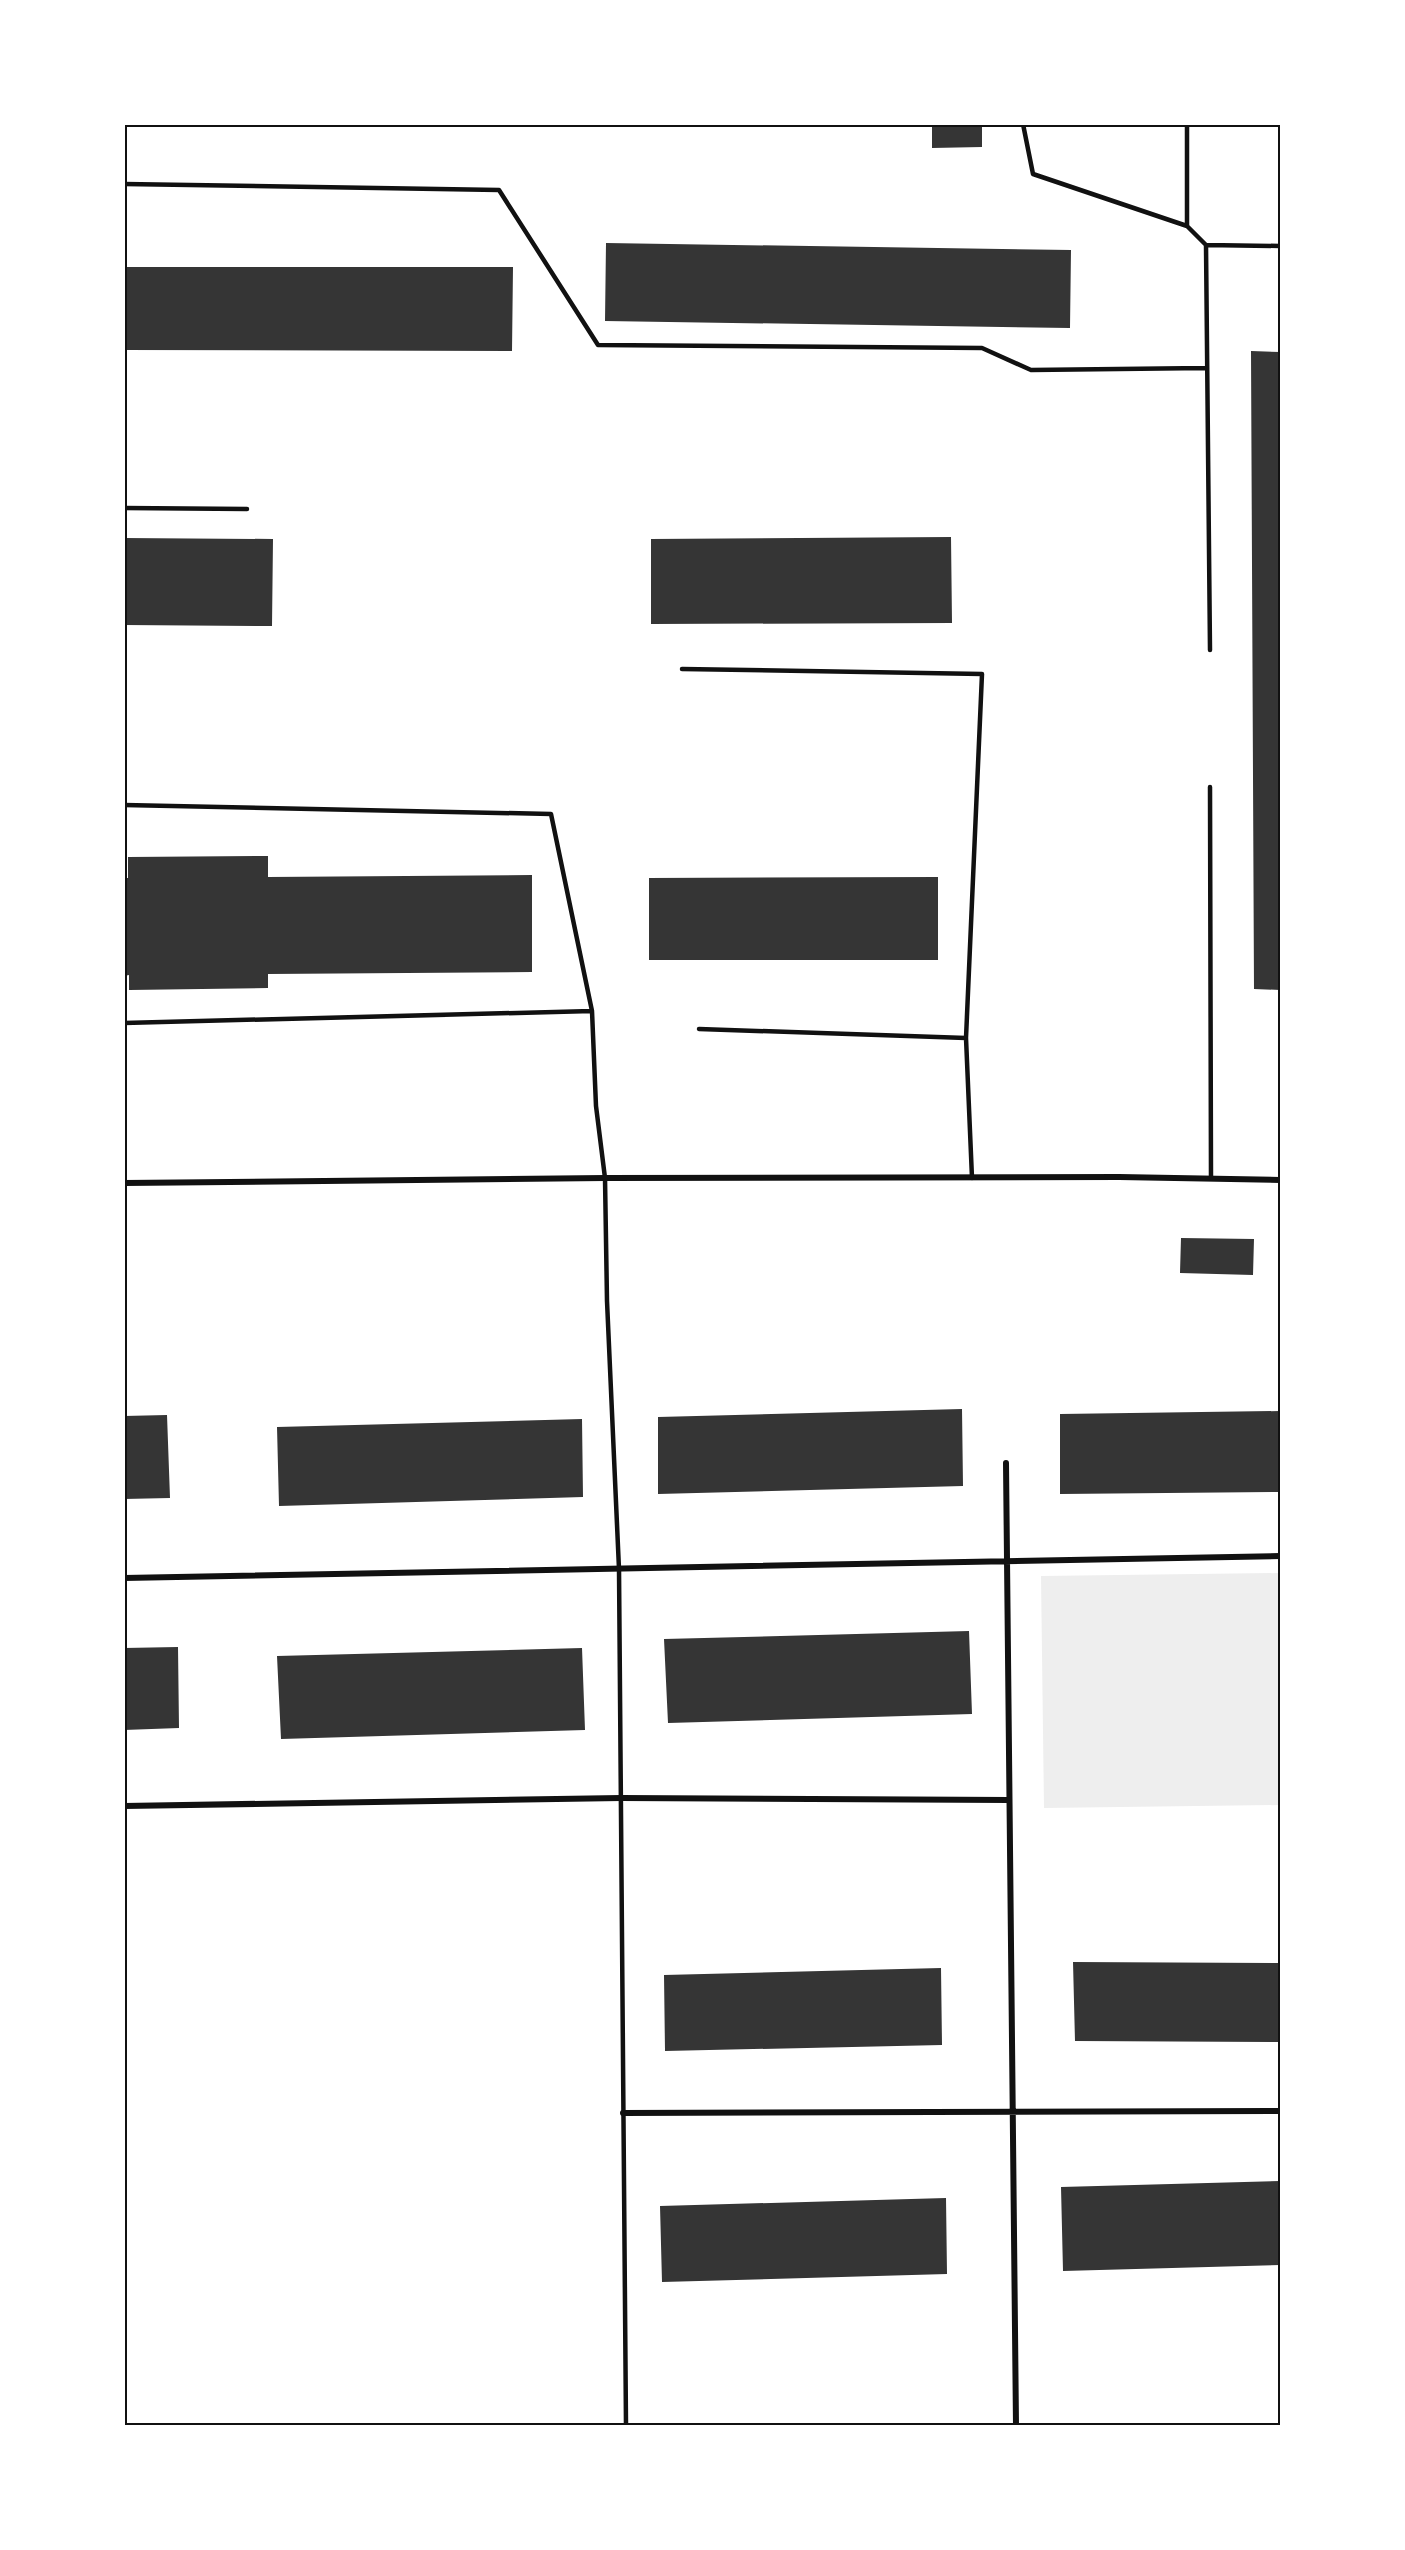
<svg xmlns="http://www.w3.org/2000/svg" width="1405" height="2550" font-family="'Source Sans 3',sans-serif">
  <rect width="100%" height="100%" fill="#fff"/>
  <path fill="#eee" d="M1280,1573V1805L1044,1808L1041,1576Z"/>
  <path fill="#353535" d="M932,124H982V147L932,148Z
    M606,243L1071,250L1070,328L605,321Z
    M124,267H513L512,351L124,350Z
    M1251,351L1280,352V990L1254,989Z
    M951,537L952,623L651,624V539Z
    M124,538L273,539L272,626L124,625Z
    M268,856V877L532,875V972L268,974V988L129,990V975L124,976V878H128V857Z
    M938,877V960H649V878Z
    M1181,1238L1254,1239L1253,1275L1180,1273Z
    M962,1409L963,1486L658,1494V1417Z
    M1280,1411V1492L1060,1494V1414Z
    M167,1415L170,1498L124,1499V1416Z
    M582,1419L583,1497L279,1506L277,1427Z
    M969,1631L972,1714L668,1723L664,1639Z
    M178,1647L179,1728L124,1730V1648Z
    M582,1648L585,1730L281,1739L277,1656Z
    M1073,1962L1280,1963V2042L1075,2041Z
    M941,1968L942,2045L665,2051L664,1975Z
    M1280,2181V2265L1063,2271L1061,2187Z
    M946,2198L947,2274L662,2282L660,2206Z"/>
  <g fill="none" stroke-linecap="round" stroke-linejoin="round">
    <path stroke="#111" stroke-width="4.5" d="M1023,124L1033,174L1187,226
      M1187,124V226L1206,245
      M124,184L499,190L598,345L982,348L1031,370L1206,368
      M124,508L247,509
      M1210,650L1206,245L1280,246
      M682,669L982,674L966,1038L972,1178
      M1210,787L1211,1178
      M124,805L551,814L592,1011L596,1106L605,1178L607,1301L619,1569L626,2426
      M124,1023L592,1011
      M699,1029L966,1038"/>
    <path stroke="#111" stroke-width="6" d="M124,1183L605,1178L1119,1177L1280,1180
      M1006,1463L1016,2426
      M124,1578L1280,1556
      M124,1806L621,1798L1009,1800
      M623,2113L1280,2111"/>
  </g>
  <rect width="1405" height="2550" fill="none" stroke="#ffffff" stroke-width="252"/>
  <rect x="126" y="126" width="1153" height="2298" fill="none" stroke="#111" stroke-width="2"/>
</svg>
